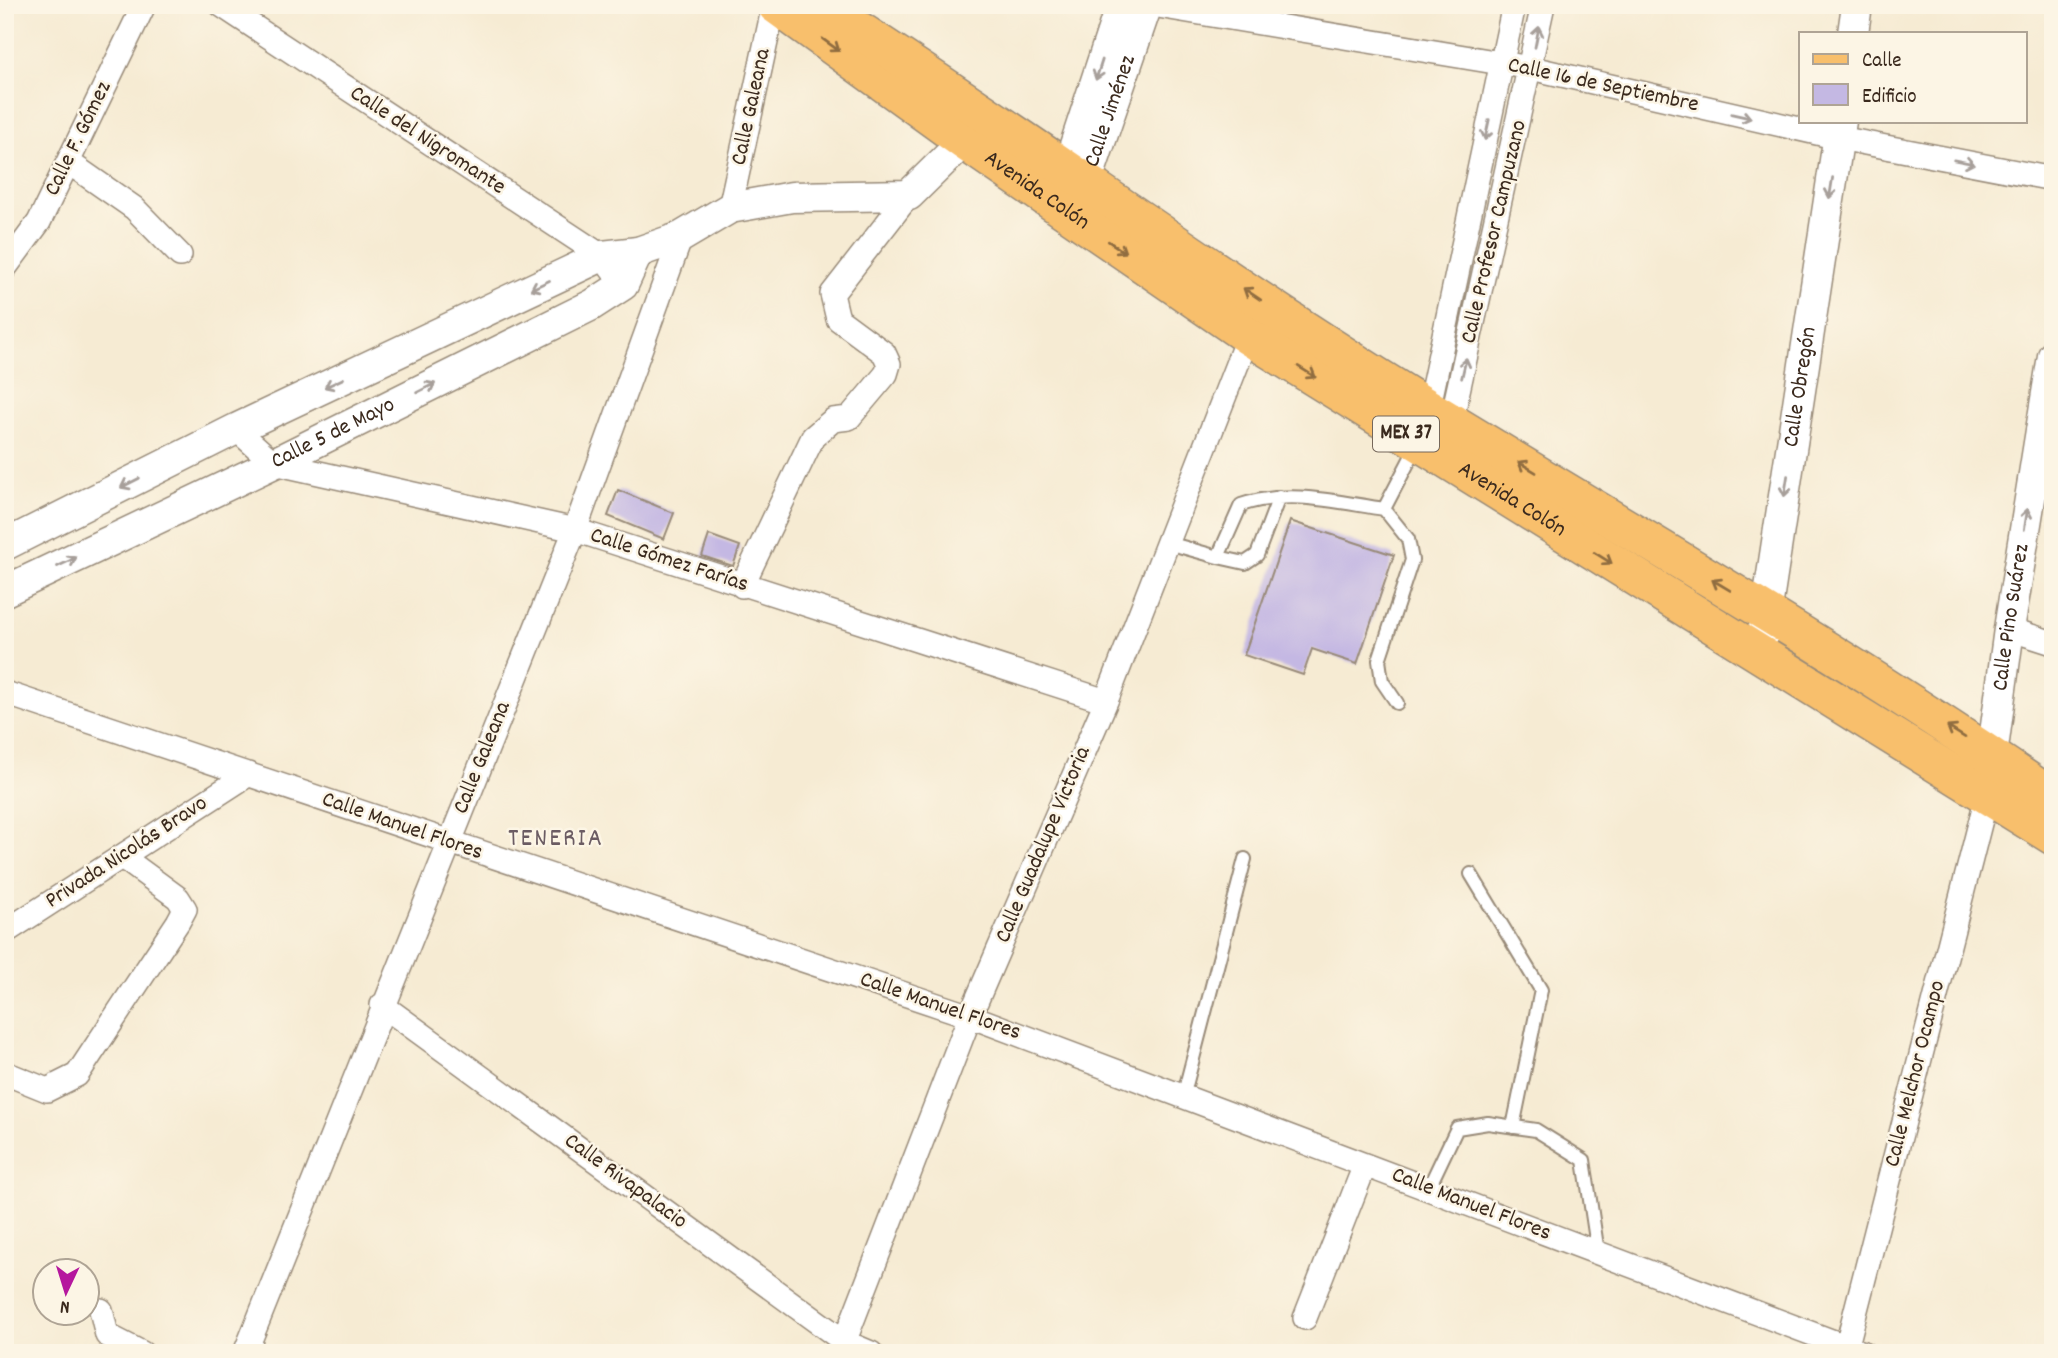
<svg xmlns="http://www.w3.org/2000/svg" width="2058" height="1358" font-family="Dekko,sans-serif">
  <rect width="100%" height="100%" fill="#fcf5e5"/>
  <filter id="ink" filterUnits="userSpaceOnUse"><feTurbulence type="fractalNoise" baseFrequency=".0143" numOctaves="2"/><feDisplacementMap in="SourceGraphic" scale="14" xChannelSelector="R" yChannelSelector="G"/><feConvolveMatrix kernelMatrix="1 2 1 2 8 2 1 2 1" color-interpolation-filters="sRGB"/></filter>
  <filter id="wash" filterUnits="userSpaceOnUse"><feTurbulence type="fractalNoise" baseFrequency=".00686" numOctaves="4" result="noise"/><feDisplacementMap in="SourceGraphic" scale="28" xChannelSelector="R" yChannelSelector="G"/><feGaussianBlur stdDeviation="1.57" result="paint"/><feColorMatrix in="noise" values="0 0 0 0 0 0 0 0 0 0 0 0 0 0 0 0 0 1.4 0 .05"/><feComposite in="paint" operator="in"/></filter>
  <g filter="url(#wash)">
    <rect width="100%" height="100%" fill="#f6ebd3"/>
    <g id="blocks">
      <path fill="#c4b8e3" d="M618,490L674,513L664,539L608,516Z
        M1290,521L1394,555L1357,664L1312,649L1303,675L1244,655Z
        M709,535L740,546L733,566L702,556Z"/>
    </g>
  </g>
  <g filter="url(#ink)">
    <use href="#blocks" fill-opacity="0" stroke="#988a78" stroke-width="2"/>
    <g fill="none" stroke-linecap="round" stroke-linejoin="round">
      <g stroke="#988a78" stroke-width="16">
        <path id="service" d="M1168,543L1218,557L1241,505C1289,489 1336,502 1384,509
          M1218,557L1245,563L1257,555L1279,497
          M1397,703L1382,681L1379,660L1412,560L1408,539L1384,509L1418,444
          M1471,874L1541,990L1513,1127
          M1183,1097L1245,859
          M1428,1189L1457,1128L1488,1123L1536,1130L1584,1160L1598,1253"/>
      </g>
      <g stroke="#988a78" stroke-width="26">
        <path id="minor" d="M221,5L602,256L623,285
          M1152,5L1531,68L1839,138L2053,179
          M68,162L134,208L180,255
          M730,208L774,5
          M5,268L39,222L144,5
          M1426,420L1514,5
          M236,429L274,463L575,530L1106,701
          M1449,432L1543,5
          M742,586L813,437L833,420L849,418L886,374L889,364L884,353L838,319L832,294L909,195
          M2009,629L2053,643
          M5,693L970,1016L1863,1353
          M5,932L249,774
          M382,1005L845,1342L871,1353
          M5,1073L47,1090L77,1075L178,922L185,909L178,898L122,857
          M101,1310L107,1335L142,1353
          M1305,1318L1365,1165
          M245,1353L575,530L681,237
          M840,1353L970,1016L1106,701L1248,336
          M1845,1353L1987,796"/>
      </g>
      <g stroke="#988a78" stroke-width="33">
        <g id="tertiary">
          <path d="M1853,33L1857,5"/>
          <path d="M1061,188L1121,5"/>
          <path id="s1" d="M1079,204L1147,5"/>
          <path d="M5,545L236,429L602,256L638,252L681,237L730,208L792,197L909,195L964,141L972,120"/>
          <path id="s2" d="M5,591L274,463L592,305L623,285L638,252"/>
          <path id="s3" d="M1760,654L1841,121"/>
          <path id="s4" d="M1992,756L2009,629L2053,356"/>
        </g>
      </g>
      <g stroke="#988a78" stroke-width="40">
        <g id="primary">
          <path id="s5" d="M776,5L964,141L1248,336L2053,836"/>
          <path d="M827,5L851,25C1044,149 1229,286 1425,406C1635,535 1850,657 2053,798"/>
        </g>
      </g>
      <use href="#service" stroke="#fff" stroke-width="12"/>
      <use href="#minor" stroke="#fff" stroke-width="23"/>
      <use href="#tertiary" stroke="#fff" stroke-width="30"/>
      <use href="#primary" stroke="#f8bf6c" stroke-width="37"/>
    </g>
    <defs><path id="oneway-shaft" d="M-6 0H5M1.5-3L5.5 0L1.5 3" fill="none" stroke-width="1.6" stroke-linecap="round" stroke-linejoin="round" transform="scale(1.75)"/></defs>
    <g stroke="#a79f9a">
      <use href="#oneway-shaft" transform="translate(1537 37) rotate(-79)"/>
      <use href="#oneway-shaft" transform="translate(1099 70) rotate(108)"/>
      <use href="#oneway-shaft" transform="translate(1741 116) rotate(13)"/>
      <use href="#oneway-shaft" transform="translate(1487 130) rotate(102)"/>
      <use href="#oneway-shaft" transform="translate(1964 162) rotate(11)"/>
      <use href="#oneway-shaft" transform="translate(1831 188) rotate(99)"/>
      <use href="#oneway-shaft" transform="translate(540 285) rotate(155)"/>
      <use href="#oneway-shaft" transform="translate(1464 368) rotate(-77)"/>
      <use href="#oneway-shaft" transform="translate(334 383) rotate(155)"/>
      <use href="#oneway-shaft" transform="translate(426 388) rotate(-27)"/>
      <use href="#oneway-shaft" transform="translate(130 483) rotate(153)"/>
      <use href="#oneway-shaft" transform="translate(1786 486) rotate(99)"/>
      <use href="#oneway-shaft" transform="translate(2026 519) rotate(-81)"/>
      <use href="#oneway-shaft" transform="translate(67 562) rotate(-25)"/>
    </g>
    <g stroke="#906d41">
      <use href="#oneway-shaft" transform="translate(831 45) rotate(36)"/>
      <use href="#oneway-shaft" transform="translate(1117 247) rotate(34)"/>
      <use href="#oneway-shaft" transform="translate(1252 294) rotate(-146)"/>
      <use href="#oneway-shaft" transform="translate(1307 372) rotate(32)"/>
      <use href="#oneway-shaft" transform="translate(1527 467) rotate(-149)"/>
      <use href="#oneway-shaft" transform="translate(1603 558) rotate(32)"/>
      <use href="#oneway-shaft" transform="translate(1721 585) rotate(-149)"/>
      <use href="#oneway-shaft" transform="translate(1956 732) rotate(-148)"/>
    </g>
  </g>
  <g text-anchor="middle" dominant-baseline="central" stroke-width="5" stroke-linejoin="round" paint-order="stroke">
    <rect fill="#fcf5e5" stroke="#75675a" stroke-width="2" x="1373" y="416.5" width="66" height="35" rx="5"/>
    <g font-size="21" font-weight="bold" fill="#3b2a1e">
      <text x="1406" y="434">MEX 37</text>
    </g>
    <g font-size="23" fill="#3b2a1e" stroke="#fcf5e5">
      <text transform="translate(1603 86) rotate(12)">Calle 16 de Septiembre</text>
      <text transform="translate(752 107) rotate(-78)">Calle Galeana</text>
      <text stroke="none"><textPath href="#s1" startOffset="98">Calle Jiménez</textPath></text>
      <text transform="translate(79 139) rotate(-64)">Calle F. Gómez</text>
      <text transform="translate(427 141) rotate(33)">Calle del Nigromante</text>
      <text stroke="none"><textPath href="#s5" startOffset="320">Avenida Colón</textPath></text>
      <text transform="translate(1495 232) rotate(-77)">Calle Profesor Campuzano</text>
      <text stroke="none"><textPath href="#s3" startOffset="270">Calle Obregón</textPath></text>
      <text stroke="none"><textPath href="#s2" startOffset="364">Calle 5 de Mayo</textPath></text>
      <text stroke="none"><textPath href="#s5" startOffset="887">Avenida Colón</textPath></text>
      <text transform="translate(669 561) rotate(18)">Calle Gómez Farías</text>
      <text stroke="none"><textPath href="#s4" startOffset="140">Calle Pino Suárez</textPath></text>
      <text transform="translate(483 758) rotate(-68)">Calle Galeana</text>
      <text transform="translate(402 827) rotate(19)">Calle Manuel Flores</text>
      <text transform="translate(1044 845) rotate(-67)">Calle Guadalupe Victoria</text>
      <text transform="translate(127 853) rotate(-33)">Privada Nicolás Bravo</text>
      <text transform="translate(940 1007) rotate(19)">Calle Manuel Flores</text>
      <text transform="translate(1916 1074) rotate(-76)">Calle Melchor Ocampo</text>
      <text transform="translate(625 1182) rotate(36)">Calle Rivapalacio</text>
      <text transform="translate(1471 1205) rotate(21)">Calle Manuel Flores</text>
    </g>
    <g font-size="26" letter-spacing="2" fill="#6b5c63" stroke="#fcf5e5">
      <text x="556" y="839">TENERIA</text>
    </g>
  </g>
  <rect width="2058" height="1358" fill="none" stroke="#fcf5e5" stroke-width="28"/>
  <rect x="1799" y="32" width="228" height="91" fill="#fcf5e5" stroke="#afa495" stroke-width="2"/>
  <rect x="1813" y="54" width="35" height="10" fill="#f8bf6c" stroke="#afa495" stroke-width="2"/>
  <text x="1862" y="66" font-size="21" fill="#3b2a1e">Calle</text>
  <rect x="1813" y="84" width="35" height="21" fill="#c4b8e3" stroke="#afa495" stroke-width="2"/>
  <text x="1862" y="102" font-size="21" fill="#3b2a1e">Edificio</text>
  <g transform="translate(66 1292) rotate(184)"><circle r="33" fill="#fcf5e5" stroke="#afa495" stroke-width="2"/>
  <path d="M0-5L12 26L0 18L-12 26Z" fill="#b5179e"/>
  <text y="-10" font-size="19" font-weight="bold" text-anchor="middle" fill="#3b2a1e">N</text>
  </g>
</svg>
